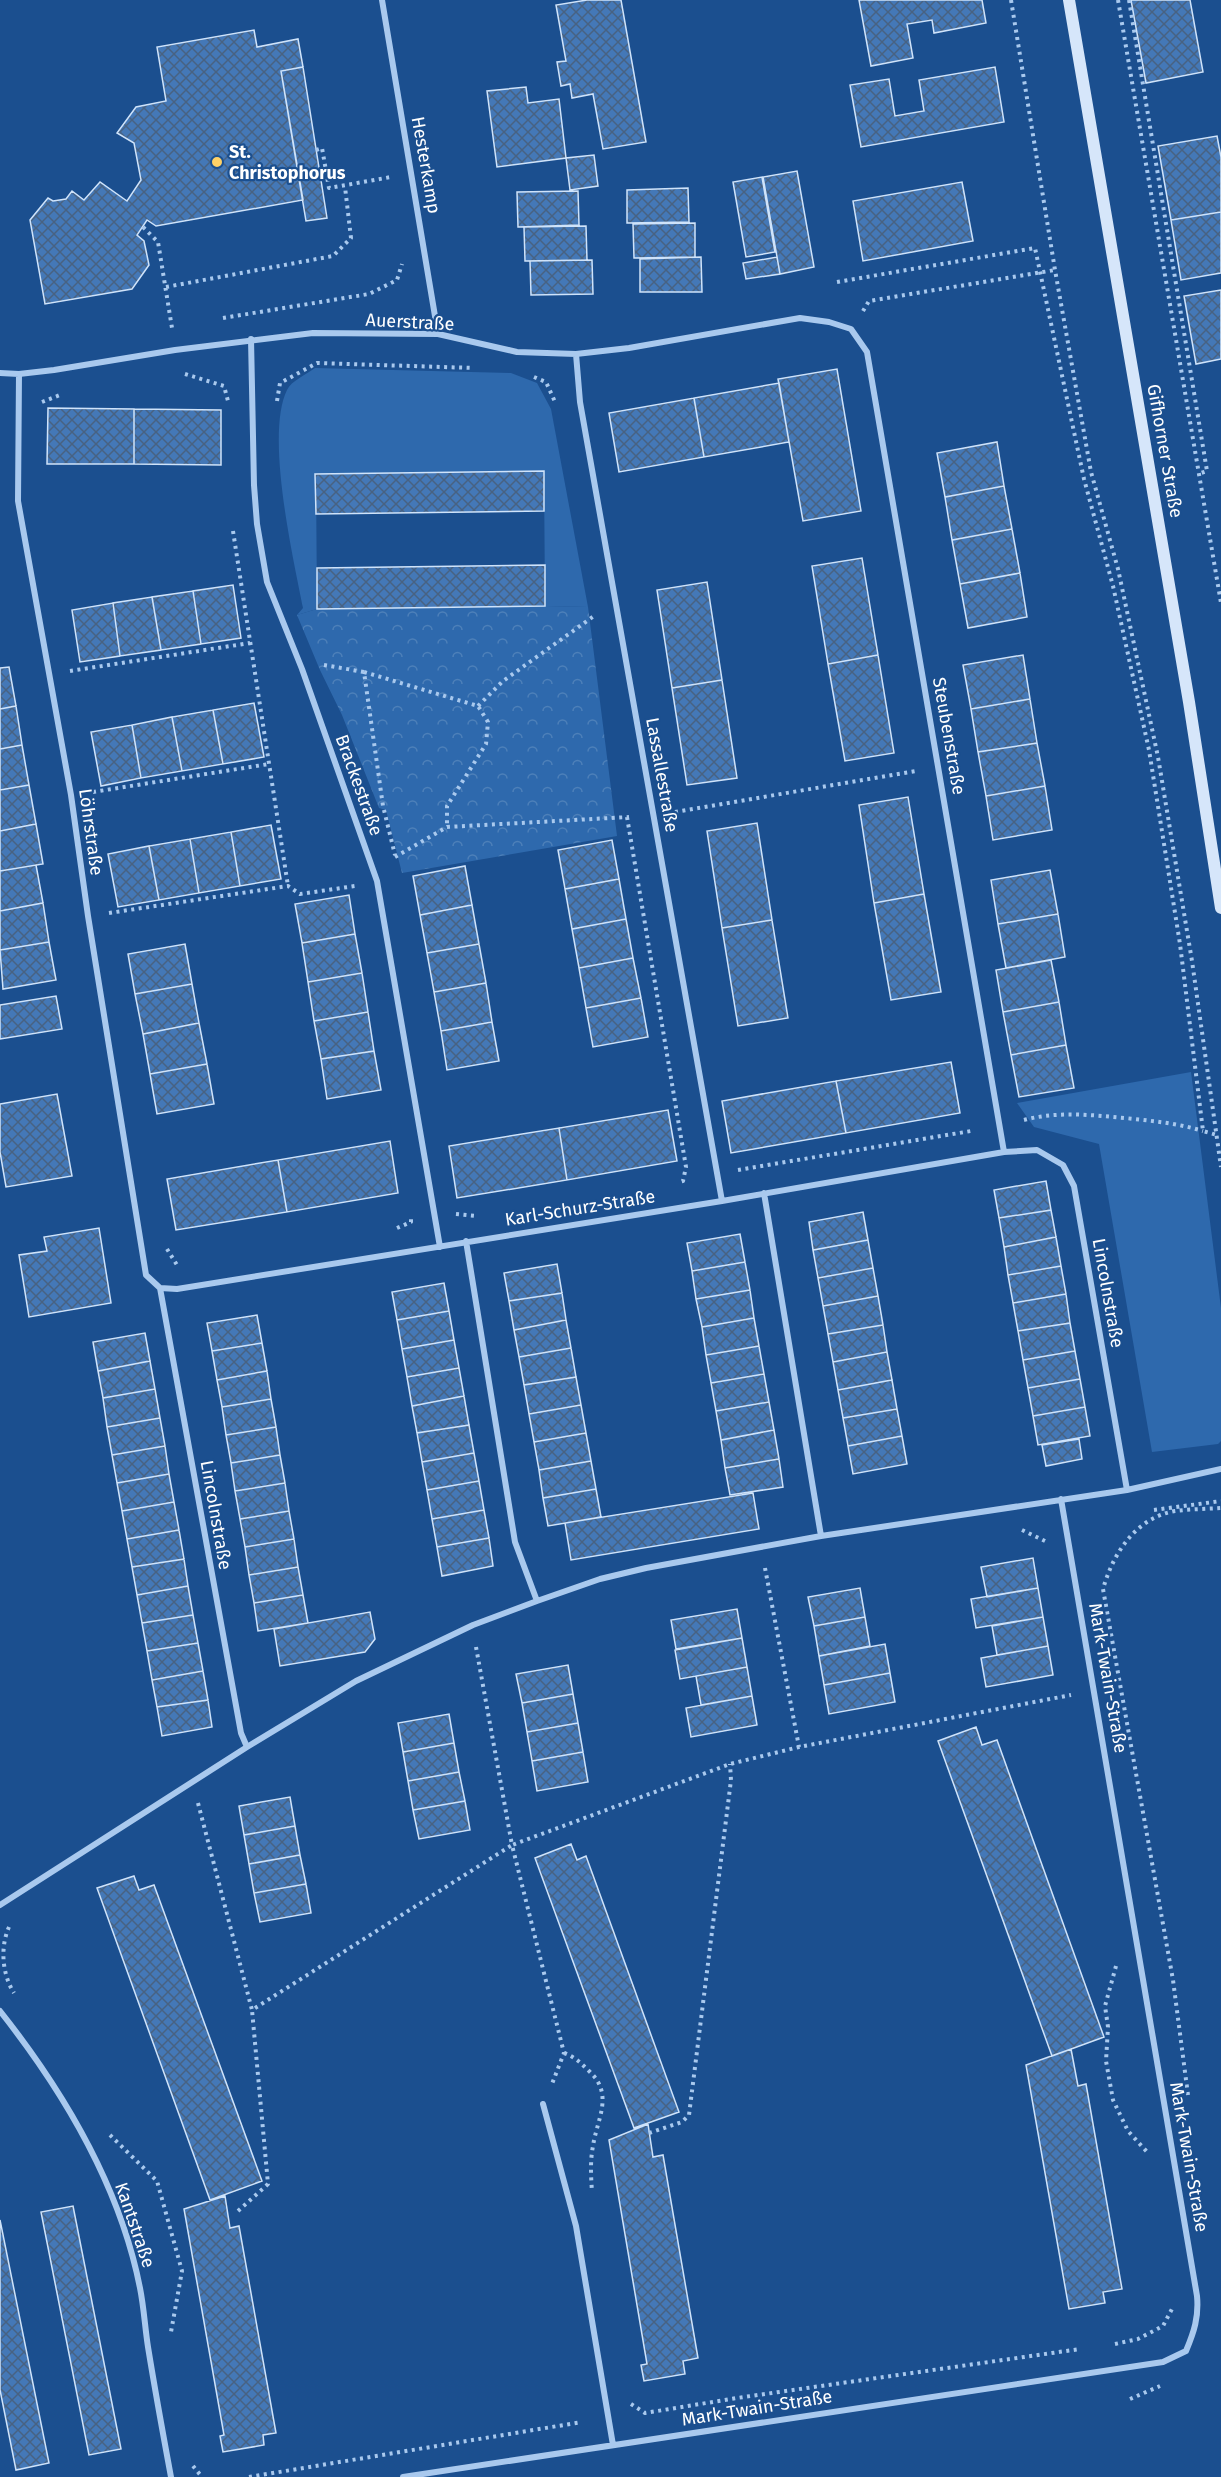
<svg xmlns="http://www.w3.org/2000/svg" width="1221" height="2477" font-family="'Fira Sans',sans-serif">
  <defs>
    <pattern id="park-crowns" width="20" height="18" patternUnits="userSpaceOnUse" patternTransform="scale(1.5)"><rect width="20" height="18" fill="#2e69ad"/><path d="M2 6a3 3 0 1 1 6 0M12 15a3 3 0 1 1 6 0" fill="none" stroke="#4d80b9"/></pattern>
    <pattern id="building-cross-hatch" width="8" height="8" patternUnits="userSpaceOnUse" patternTransform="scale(1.5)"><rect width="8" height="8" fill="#4478b7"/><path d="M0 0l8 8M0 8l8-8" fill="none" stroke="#486282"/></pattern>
  </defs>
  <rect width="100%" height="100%" fill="#1b4f8f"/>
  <path fill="#2e69ad" d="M315,368L511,373L537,383L551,409L588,607L545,606L544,471L316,474L317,609L297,615L303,608C293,557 265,435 287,390C291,381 307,374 315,368Z
    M1191,1072L1221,1308V1441L1218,1444L1152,1452L1099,1144L1034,1127L1017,1103Z"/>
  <path fill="url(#park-crowns)" d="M545,606L588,607L617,836L402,873L386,810L379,808L342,715L320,670L297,615L317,609Z"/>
  <path fill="url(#building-cross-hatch)" stroke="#cfe3fa" stroke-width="1.5" d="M587,0H621L646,142L603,149L593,94L572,98L570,84L561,86L557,62L566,61L556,5Z
    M859,0H982L986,23L934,33L932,20L907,24L913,58L871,66Z
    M1131,0H1190L1203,72L1146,83Z
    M254,30L257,47L298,39L303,67L281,71L303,200L156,226L147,220L137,235L144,241L149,265L132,289L45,304L30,220L48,198L53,201L66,199L72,191L84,200L100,182L127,201L141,180L134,143L117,133L136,107L166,101L157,47Z
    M303,67L327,218L306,221L281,71Z
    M995,67L1004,122L861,147L850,85L889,79L895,116L924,111L919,80Z
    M526,87L528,103L559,99L566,158L497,167L487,91Z
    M1217,136L1221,157V212L1171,220L1158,146Z
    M594,155L598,186L570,190L566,158Z
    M797,171L814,267L780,274L763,177Z
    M762,177L775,252L746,257L733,182Z
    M962,182L973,241L863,261L853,201Z
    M688,188L689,222L627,223V190Z
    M578,191L579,225L518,227L517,192Z
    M1221,212V273L1181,280L1171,220Z
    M695,223V257L634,258L633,224Z
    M586,226L587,260L525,261L524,227Z
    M701,257L702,292H640V259Z
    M777,257L780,274L746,279L743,263Z
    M592,260L593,294L531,295L530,261Z
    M1221,290V359L1196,364L1184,296Z
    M837,369L861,511L803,521L778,379Z
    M779,383L789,442L704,457L694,398Z
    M694,398L704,457L619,472L609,413Z
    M48,408L134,409V464H47Z
    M134,409L221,410V465L134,464Z
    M997,442L1004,486L945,497L937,453Z
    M544,471V511L316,514L315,474Z
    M1004,486L1012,529L952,540L945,497Z
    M1012,529L1020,573L960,584L952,540Z
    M862,558L878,655L828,664L812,566Z
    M545,565V606L317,609V568Z
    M1020,573L1027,617L968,628L960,584Z
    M707,582L722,680L672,688L657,590Z
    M233,585L241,638L201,644L193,591Z
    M193,591L201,644L161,650L152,597Z
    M152,597L161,650L120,656L113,603Z
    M113,603L120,656L80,662L72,610Z
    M878,655L894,753L845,761L828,664Z
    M1023,655L1030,699L971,709L963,665Z
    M9,667L16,706L0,709V668Z
    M722,680L737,778L687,785L672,688Z
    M1030,699L1037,743L978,752L971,709Z
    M254,703L264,757L223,764L213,710Z
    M16,706L22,745L0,749V709Z
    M213,710L223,764L182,771L172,717Z
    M172,717L182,771L141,778L132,725Z
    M132,725L141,778L101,786L91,732Z
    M1037,743L1045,786L986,796L978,752Z
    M22,745L29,785L0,790V749Z
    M29,785L36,824L0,831V790Z
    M1045,786L1052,830L993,840L986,796Z
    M908,797L924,894L874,903L859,805Z
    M757,823L772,920L722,928L707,831Z
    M36,824L43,864L0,871V831Z
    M271,825L281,879L240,886L231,832Z
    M231,832L240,886L199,893L190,839Z
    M190,839L199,893L159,900L149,846Z
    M612,840L619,879L565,889L558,850Z
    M149,846L159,900L118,907L108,854Z
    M36,865L43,903L0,911V871Z
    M465,866L472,905L420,915L413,876Z
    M1050,870L1058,914L998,924L991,880Z
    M619,879L626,919L572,929L565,889Z
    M924,894L941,992L891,1000L874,903Z
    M349,895L355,934L302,943L295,904Z
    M43,903L49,942L0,950V911Z
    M472,905L479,944L427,953L420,915Z
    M1058,914L1065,957L1006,968L998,924Z
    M626,919L633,958L579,968L572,929Z
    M772,920L788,1018L738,1026L722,928Z
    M355,934L362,973L308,982L302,943Z
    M49,942L56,980L3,989L0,950Z
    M185,944L192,984L135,994L128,954Z
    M479,944L486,983L434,992L427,953Z
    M633,958L641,998L586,1008L579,968Z
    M1051,960L1059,1002L1003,1012L996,970Z
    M362,973L368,1012L314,1021L308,982Z
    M486,983L492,1022L441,1031L434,992Z
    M192,984L199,1023L143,1034L135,994Z
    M56,996L62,1029L0,1039V1005Z
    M641,998L648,1037L593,1047L586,1008Z
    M1059,1002L1066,1045L1011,1055L1003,1012Z
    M368,1012L374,1051L321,1059L314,1021Z
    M492,1022L499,1061L447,1070L441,1031Z
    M199,1023L207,1064L150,1074L143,1034Z
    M1066,1045L1074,1088L1019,1097L1011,1055Z
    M374,1051L381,1090L327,1099L321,1059Z
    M951,1062L960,1113L846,1133L836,1081Z
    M207,1064L214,1104L157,1114L150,1074Z
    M836,1081L846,1133L731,1153L722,1101Z
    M57,1094L72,1176L6,1187L0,1152V1104Z
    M668,1110L677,1161L567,1180L559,1128Z
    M559,1128L567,1180L457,1198L449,1146Z
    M390,1141L398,1193L287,1212L278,1160Z
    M278,1160L287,1212L176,1230L167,1179Z
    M1046,1181L1051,1210L999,1218L994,1190Z
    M1051,1210L1056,1237L1004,1247L999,1218Z
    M863,1212L868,1240L813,1250L809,1222Z
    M99,1228L111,1303L29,1317L19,1255L47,1251L44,1237Z
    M740,1234L745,1262L692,1271L687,1243Z
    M1056,1237L1061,1266L1008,1275L1004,1247Z
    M868,1240L873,1268L818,1278L813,1250Z
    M745,1262L750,1290L696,1299L692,1271Z
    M557,1264L562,1293L509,1301L504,1273Z
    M1061,1266L1066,1294L1013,1303L1008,1275Z
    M873,1268L878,1296L823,1306L818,1278Z
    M444,1283L449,1311L397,1320L392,1292Z
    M750,1290L754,1318L702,1327L696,1299Z
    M562,1293L566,1320L514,1330L509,1301Z
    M1066,1294L1070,1323L1018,1331L1013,1303Z
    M878,1296L883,1325L828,1334L823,1306Z
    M449,1311L454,1340L402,1349L397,1320Z
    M257,1315L262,1343L212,1351L207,1323Z
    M754,1318L759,1346L706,1355L702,1327Z
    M566,1320L571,1348L519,1357L514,1330Z
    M1070,1323L1075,1351L1023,1360L1018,1331Z
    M883,1325L887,1352L833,1362L828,1334Z
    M145,1333L150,1361L98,1371L93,1342Z
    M454,1340L459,1368L407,1377L402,1349Z
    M262,1343L267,1371L217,1380L212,1351Z
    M759,1346L764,1374L711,1383L706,1355Z
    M571,1348L576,1377L524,1385L519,1357Z
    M1075,1351L1080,1379L1028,1388L1023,1360Z
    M887,1352L892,1380L838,1390L833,1362Z
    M150,1361L155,1389L103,1398L98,1371Z
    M459,1368L464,1396L412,1406L407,1377Z
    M267,1371L271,1399L222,1407L217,1380Z
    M764,1374L769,1402L716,1411L711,1383Z
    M576,1377L581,1405L529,1414L524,1385Z
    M1080,1379L1085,1407L1033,1416L1028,1388Z
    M892,1380L897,1409L843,1418L838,1390Z
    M155,1389L160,1418L107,1427L103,1398Z
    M464,1396L469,1425L417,1433L412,1406Z
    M271,1399L276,1427L226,1435L222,1407Z
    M769,1402L774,1430L721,1440L716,1411Z
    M581,1405L586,1433L534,1442L529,1414Z
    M1085,1407L1090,1436L1038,1445L1033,1416Z
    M897,1409L902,1436L848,1446L843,1418Z
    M160,1418L165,1446L112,1455L107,1427Z
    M469,1425L474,1453L422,1462L417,1433Z
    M276,1427L280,1455L231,1463L226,1435Z
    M774,1430L779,1459L725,1468L721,1440Z
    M586,1433L591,1461L539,1470L534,1442Z
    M902,1436L907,1464L853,1474L848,1446Z
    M1079,1439L1082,1459L1046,1466L1042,1445Z
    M165,1446L169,1474L117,1483L112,1455Z
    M474,1453L479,1481L427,1490L422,1462Z
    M280,1455L285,1483L235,1491L231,1463Z
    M779,1459L783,1487L730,1495L725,1468Z
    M591,1461L596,1489L543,1498L539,1470Z
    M169,1474L174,1502L122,1511L117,1483Z
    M479,1481L484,1510L432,1519L427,1490Z
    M285,1483L289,1511L240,1519L235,1491Z
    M596,1489L601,1517L548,1526L543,1498Z
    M753,1493L759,1529L571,1560L565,1523Z
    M174,1502L179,1530L127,1539L122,1511Z
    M484,1510L489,1538L437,1547L432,1519Z
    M289,1511L294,1539L245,1547L240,1519Z
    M179,1530L184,1559L132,1567L127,1539Z
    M489,1538L493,1566L442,1576L437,1547Z
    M294,1539L298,1567L249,1575L245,1547Z
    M1033,1558L1038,1588L987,1597L981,1567Z
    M184,1559L188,1586L137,1595L132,1567Z
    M298,1567L303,1595L254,1603L249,1575Z
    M188,1586L193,1615L142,1623L137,1595Z
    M860,1588L865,1617L814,1626L808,1597Z
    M1038,1588L1043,1617L976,1628L971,1599Z
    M303,1595L308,1623L258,1631L254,1603Z
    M737,1609L742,1638L676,1649L671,1620Z
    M370,1612L375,1639L365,1652L280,1666L274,1629Z
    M193,1615L198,1643L147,1651L142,1623Z
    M865,1617L870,1646L819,1656L814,1626Z
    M1043,1617L1048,1646L997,1655L992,1626Z
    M742,1638L747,1667L680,1679L675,1650Z
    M198,1643L203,1671L152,1680L147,1651Z
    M885,1644L890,1673L824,1685L819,1656Z
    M1048,1646L1053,1675L986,1687L981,1658Z
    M568,1665L573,1694L522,1703L516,1674Z
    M747,1667L752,1696L701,1705L696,1676Z
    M203,1671L208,1700L157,1707L152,1680Z
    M890,1673L895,1702L829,1714L824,1685Z
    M573,1694L578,1723L527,1732L522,1703Z
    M752,1696L757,1725L691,1737L686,1708Z
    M208,1700L212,1727L162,1736L157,1707Z
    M449,1714L454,1743L403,1752L398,1723Z
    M578,1723L583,1752L532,1761L527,1732Z
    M976,1727L982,1745L997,1740L1104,2037L1052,2056L938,1741Z
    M454,1743L459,1772L408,1781L403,1752Z
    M583,1752L588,1782L537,1791L532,1761Z
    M459,1772L465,1801L413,1810L408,1781Z
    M290,1797L295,1826L244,1835L239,1806Z
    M465,1801L470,1830L419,1839L413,1810Z
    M295,1826L300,1855L249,1864L244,1835Z
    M571,1844L577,1860L586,1856L679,2112L634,2128L535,1858Z
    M300,1855L306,1884L254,1893L249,1864Z
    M134,1876L139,1890L154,1885L262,2181L210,2200L97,1888Z
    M306,1884L311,1913L260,1922L254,1893Z
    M1071,2049L1078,2086L1086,2084L1122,2289L1103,2292L1105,2303L1069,2309L1026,2065Z
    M648,2124L653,2157L663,2155L698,2358L683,2361L685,2374L644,2381L641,2365L647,2364L609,2140Z
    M225,2196L230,2228L239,2226L276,2433L263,2435L264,2445L223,2452L220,2436L224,2435L184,2209Z
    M73,2206L121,2449L89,2455L41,2212Z
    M0,2220L49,2463L16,2470L0,2390Z"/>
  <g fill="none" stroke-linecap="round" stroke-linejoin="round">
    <path stroke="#a9c9ee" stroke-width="4" stroke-dasharray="3 4.5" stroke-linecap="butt" d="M1011,0L1055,270L1091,472L1118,569L1158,757L1192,961L1221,1167
      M1118,0L1221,603
      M1129,0L1207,471L1198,474
      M316,150L322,148L329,188L391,177
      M143,227L158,242L172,328
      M837,282L1035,248L1084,479L1113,586L1149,750L1180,944L1203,1131L1217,1135
      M166,287L333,256L351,238L345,187
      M863,311L869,301L1055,270
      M223,318L369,294L397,280L402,264
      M185,374L224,386L228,401
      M534,377L546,382L556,404
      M277,401L280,383L317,363L474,368
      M42,402L60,395
      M233,531L288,886
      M324,665L364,672L383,806L395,855
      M70,671L250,643
      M364,672L478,706L488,722L486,744L447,806V827
      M478,706L503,681L594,616
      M93,792L269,764
      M675,812L916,771
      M627,817L686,1167L683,1181L678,1182
      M395,857L447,827L629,817
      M109,913L288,886L300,894L355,886
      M1024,1120C1058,1111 1091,1115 1125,1118C1152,1121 1177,1123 1203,1131
      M738,1170L971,1131
      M456,1214L476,1216
      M397,1228L411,1222V1218
      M167,1249L177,1265
      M1154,1510L1221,1501
      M1022,1530L1045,1541
      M765,1568L799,1747
      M476,1647L512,1845L730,1764L799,1747L1071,1695
      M198,1803L252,2010L512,1845L564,2053L552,2084
      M9,1927C0,1947 2,1974 14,1993
      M1116,1966L1105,2006L1108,2027L1106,2061L1113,2100L1128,2131L1149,2154
      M564,2053C575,2057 582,2064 590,2072C614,2095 597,2119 593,2146C590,2161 591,2177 592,2192
      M1188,2095L1173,1980L1103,1589C1113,1554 1135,1518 1175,1511C1190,1509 1206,1509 1221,1508
      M649,2133L682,2122L689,2115L731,1780L730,1764
      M110,2135L157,2181L182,2271L171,2332
      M238,2211L268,2184L252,2010
      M1115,2344L1138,2339L1163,2326L1173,2307
      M1130,2399L1160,2386
      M631,2404L645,2413L737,2398L1080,2349
      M193,2466L202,2477
      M249,2477L582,2422"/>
    <path stroke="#a9c9ee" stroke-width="6" d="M382,0L438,334
      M251,339L254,485L257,524L267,582L302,669L377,881L440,1247
      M576,354L580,402L722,1201
      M0,373L19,374L54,370L175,350L313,333L438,334L517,352L576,354L629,348L800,318L829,322L851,329L867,352L1004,1152
      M19,374L18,501L71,795L88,916L146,1275L160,1288
      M764,1193L821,1536
      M466,1241L515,1542L537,1601
      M160,1288L177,1289L722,1201L1004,1152L1037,1150L1063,1165L1074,1186L1127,1490
      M160,1288L241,1733L247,1747
      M0,1905L247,1747L356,1681L473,1625L537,1601L600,1579L646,1568L821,1536L1127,1490L1221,1469
      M0,2011C64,2092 120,2186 140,2288C144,2308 145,2328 148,2347C155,2390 163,2434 171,2477
      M543,2104L576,2226L613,2445
      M403,2477L1163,2362L1186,2351C1194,2332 1199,2317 1197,2296L1061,1499"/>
    <path stroke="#d6e6fa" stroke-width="12" d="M1069,0L1189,702L1221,908"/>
  </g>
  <circle fill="#ffd166" stroke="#1b4f8f" stroke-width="2" cx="217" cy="162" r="6"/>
  <g text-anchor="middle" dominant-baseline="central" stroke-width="4.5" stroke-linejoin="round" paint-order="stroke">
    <g font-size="18" font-weight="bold" fill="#fff" stroke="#1b4f8f" text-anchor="start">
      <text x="229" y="152">St.<tspan x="229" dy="21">Christophorus</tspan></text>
    </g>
    <g font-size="18" fill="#fff" stroke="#1b4f8f">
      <text transform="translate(426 165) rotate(80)">Hesterkamp</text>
      <text transform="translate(410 322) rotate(3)">Auerstraße</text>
      <text transform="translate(1165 451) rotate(80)">Gifhorner Straße</text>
      <text transform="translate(949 736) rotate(80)">Steubenstraße</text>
      <text transform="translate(662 775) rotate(80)">Lassallestraße</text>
      <text transform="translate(359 785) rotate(70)">Brackestraße</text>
      <text transform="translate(91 832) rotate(82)">Löhrstraße</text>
      <text transform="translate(580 1208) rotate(-9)">Karl-Schurz-Straße</text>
      <text transform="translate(1108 1293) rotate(80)">Lincolnstraße</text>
      <text transform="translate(216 1515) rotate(80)">Lincolnstraße</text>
      <text transform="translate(1108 1678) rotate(80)">Mark-Twain-Straße</text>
      <text transform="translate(1189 2157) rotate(80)">Mark-Twain-Straße</text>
      <text transform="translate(135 2225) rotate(71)">Kantstraße</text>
      <text transform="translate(757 2408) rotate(-9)">Mark-Twain-Straße</text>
    </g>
  </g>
</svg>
